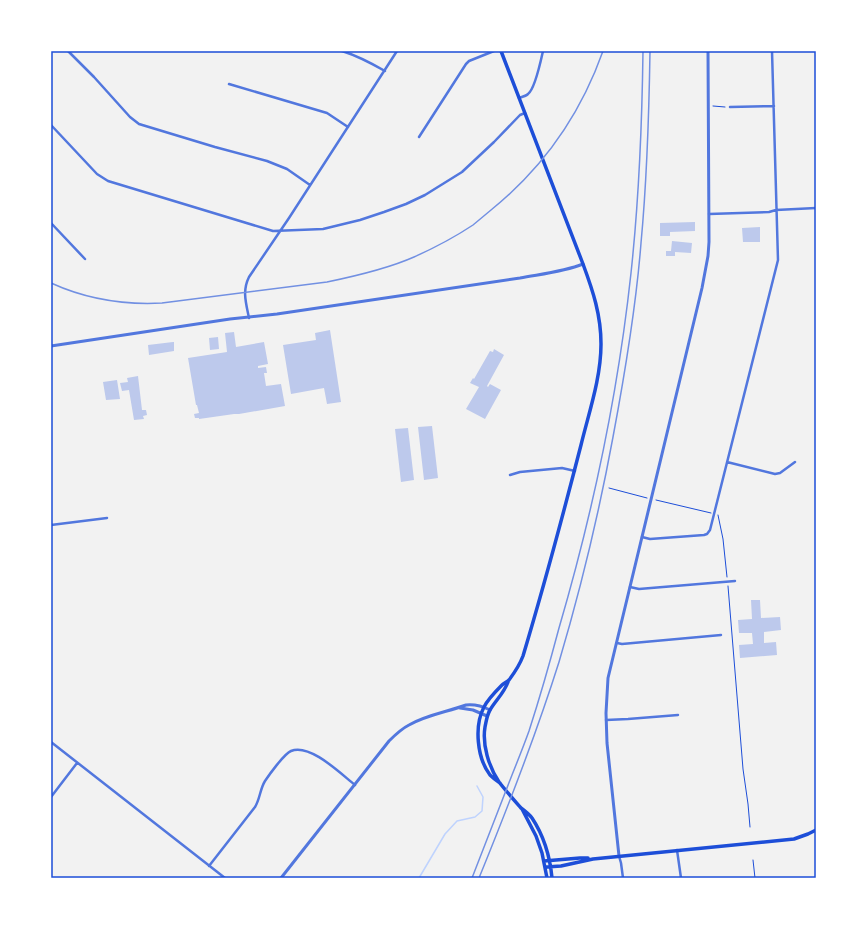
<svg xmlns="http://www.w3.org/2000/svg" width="867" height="929" font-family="'Alegreya Sans',sans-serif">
  <rect width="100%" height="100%" fill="#f2f2f2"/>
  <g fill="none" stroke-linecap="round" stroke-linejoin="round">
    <path stroke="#bfd3fe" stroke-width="1.5" d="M419,878L445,834L457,821L475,817L482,811L483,797L477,786"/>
  </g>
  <path fill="#bdc9ec" d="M695,222V231L670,232V236H660V223Z
    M760,227V242H743L742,228Z
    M672,241L692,243L691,253L675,252V256H666V251H671Z
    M330,330L341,402L327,404L324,388L291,394L283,345L316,340L315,333Z
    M234,332L236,347L264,342L268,364L258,366V368L266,367L267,373H264L266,386L281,384L285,406L239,414H234L199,419V418H195L194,414L199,413L197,405H196L188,358L227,352L225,333Z
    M218,337L219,349L210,350L209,338Z
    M173,342H174V351L149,355L148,345Z
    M494,349L504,355L487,386L488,387L490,384L501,390L485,419L466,409L479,387L470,383L473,378L474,379L490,351L493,352Z
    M138,376L142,410H146L147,415L143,416L144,419L134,420L129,390L122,391L120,383L128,382L127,378Z
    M117,380L120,399L106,400L103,382Z
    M432,426L438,478L424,480L418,427Z
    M408,428L414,480L401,482L395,429Z
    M751,600H760L761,618L780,617L781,630L764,632V643L776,642L777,655L740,658L739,645L753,644L752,633H739L738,620L752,619Z"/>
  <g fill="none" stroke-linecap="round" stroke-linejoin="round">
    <path stroke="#1d4ed8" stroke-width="1" d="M713,106L725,107
      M609,488L647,498
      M656,500L711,513
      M718,515L723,539L727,577
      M728,586L743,769L748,804L750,827
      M753,860L755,878"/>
    <path stroke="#5277de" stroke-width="2.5" d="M68,51L94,77L130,117L139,124L215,147L267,161L287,169L310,185
      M342,51C358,56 371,63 385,71
      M229,84L327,113L348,127
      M519,98C522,97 526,96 528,94C535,89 541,60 543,51
      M730,107L774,106
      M51,125L97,174L108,181L273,231L323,229L360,220L384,212L406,204L425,195L462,172L494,142L520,115L525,113
      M419,137L466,64L469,61L494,51
      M709,214L769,212L776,210L816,208
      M51,223L85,259
      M249,318C246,303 242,291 249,277L289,218L397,51
      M727,462L775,474L780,473L795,462
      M510,475L520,472L562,468L575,471
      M51,525L107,518
      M642,537L650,539L704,535L707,534L710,530L778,260L772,51
      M630,587L639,589L735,581
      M617,643L622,644L721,635
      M606,720L628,719L678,715
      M51,742L225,878
      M51,797L77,763
      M677,850L681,878
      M619,856L621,863L623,878
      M209,866L255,807C260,799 260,789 265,781C269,775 284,754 291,751C310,743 341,774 355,785"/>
    <path stroke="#5277de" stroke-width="3" d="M51,346L230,319L277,314L520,278C541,274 563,272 583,264
      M460,708L473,710L487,716
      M619,856L607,743L606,713L608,678L702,288L708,256L709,242L708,51
      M281,878L389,741C395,735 401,729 409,725C426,715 447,712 466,705C475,704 482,706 490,710"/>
    <path stroke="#1d4ed8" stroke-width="3.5" d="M508,682C504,693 496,700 490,710C487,715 486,722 485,727C482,745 489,767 499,782C506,791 514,800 521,808C525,811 529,814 532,818C544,836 550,857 552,878
      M500,783C497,781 493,778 490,775C477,758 474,726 484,707C488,699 496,691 502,685C504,683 507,682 509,680C515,672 520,664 523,656C544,586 563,515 581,445C589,412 601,378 601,344C601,315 593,291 583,264L501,51
      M522,809L536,836L542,853L547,878
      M544,861L580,858H588
      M546,867L561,866L593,859L794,839L808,834L816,830"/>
    <path stroke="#7290e2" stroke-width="1.5" d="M51,283C86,299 124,305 162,303L327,282C356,276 387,269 414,257C434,248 455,237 473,225C479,220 485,215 491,210C543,168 581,113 603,51
      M472,878C485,844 499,809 512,775C518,760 524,745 529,731C540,697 550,662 559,628C593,512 618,393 631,273C639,199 642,125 643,51
      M479,878C508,807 536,735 559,662C581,588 599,513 613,437C625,373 636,308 641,243C647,179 649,115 650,51"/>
  </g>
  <rect width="867" height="929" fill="none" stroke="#ffffff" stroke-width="104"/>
  <rect x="52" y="52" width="763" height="825" fill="none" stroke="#1d4ed8" stroke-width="1.5"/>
</svg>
